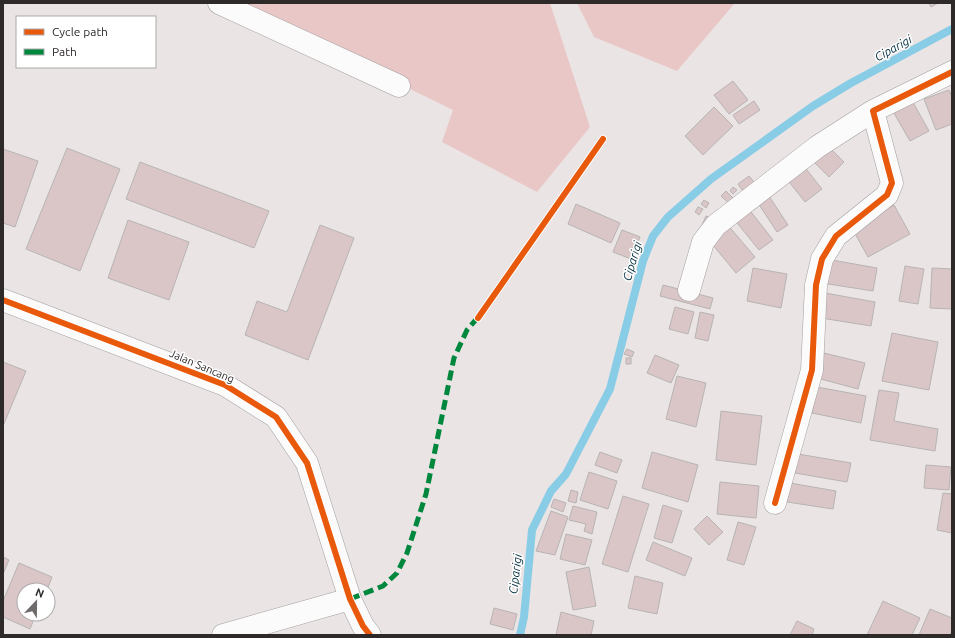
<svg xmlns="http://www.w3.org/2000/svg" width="955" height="638" font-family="Ubuntu,sans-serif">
  <rect width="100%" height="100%" fill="#eae4e4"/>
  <path fill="#eac7c7" d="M234,3H550L590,127L537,192L442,142L453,110Z
    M577,3H735L677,71L594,37Z"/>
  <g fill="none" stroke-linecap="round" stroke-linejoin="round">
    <path stroke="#89cce6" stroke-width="8" d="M520,635L524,617L532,530L551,491L566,474L610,389L643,261L653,236L668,217L711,179L813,106L851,83L952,29"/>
  </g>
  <path fill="#dac6c7" stroke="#b8b4b4" d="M929,3H938L931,7Z
    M733,81L748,100L729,114L714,95Z
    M949,90L952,97V124L936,130L924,99Z
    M910,97L929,131L910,141L891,108Z
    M754,101L760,110L739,124L733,115Z
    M714,107L733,126L703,155L685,136Z
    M826,144L844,162L829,177L811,159Z
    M67,148L120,169L80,271L26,249Z
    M3,149L38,161L15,227L3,223Z
    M140,162L269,211L254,248L126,199Z
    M803,165L822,189L805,202L786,178Z
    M749,176L759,188L747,197L738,184Z
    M733,187L737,190L733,194L730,191Z
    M726,191L737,202L732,206L721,196Z
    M767,193L788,225L777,232L756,200Z
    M704,200L709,203L706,208L701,204Z
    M576,204L620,223L611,243L568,224Z
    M894,205L910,234L868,257L852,228Z
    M698,207L703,209L699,215L695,212Z
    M748,208L773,240L759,250L734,219Z
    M706,216L712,218L702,225Z
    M128,220L189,242L169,300L108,278Z
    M727,224L755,257L736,273L708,239Z
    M320,225L354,238L308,360L245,335L257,301L287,312Z
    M622,230L640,237L631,259L613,252Z
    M826,259L877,268L873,291L822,283Z
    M905,266L924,269L918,304L899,301Z
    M753,268L787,274L781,308L747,301Z
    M932,268L952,269V309L930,308Z
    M663,285L713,298L710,309L660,296Z
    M825,293L875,302L871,326L821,318Z
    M675,307L694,312L688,334L669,329Z
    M700,312L714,315L708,341L695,338Z
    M892,333L938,342L929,390L882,381Z
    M627,349L634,352L632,357L624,354Z
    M824,353L865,363L858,389L817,378Z
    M655,355L679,365L671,383L647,373Z
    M626,358H631V364H626Z
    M3,362L26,371L3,426Z
    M677,376L706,383L696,427L666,419Z
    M817,387L866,396L861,423L812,413Z
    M879,390L899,393L894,421L938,429L935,451L870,440Z
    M721,411L762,416L756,465L716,460Z
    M600,452L622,460L617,473L595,465Z
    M652,452L698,465L688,502L642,488Z
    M798,454L851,463L847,482L795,473Z
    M926,465L951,467L949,490L924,488Z
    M589,472L617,481L608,509L580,500Z
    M720,482L759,486L756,518L717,514Z
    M790,483L836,491L833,509L787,502Z
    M571,490L578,492L576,503L568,501Z
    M943,493L952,494V533L937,530Z
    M623,496L649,504L628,572L602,564Z
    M554,499L566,503L563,512L551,507Z
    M663,505L682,511L672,543L654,538Z
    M573,506L597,512L592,534L584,531L586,524L569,520Z
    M551,511L568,517L555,555L536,551Z
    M707,516L723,532L709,545L694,529Z
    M738,522L756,527L744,565L727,560Z
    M566,534L592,540L585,565L560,559Z
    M653,542L692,558L685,576L646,560Z
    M3,557L9,560L3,574Z
    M19,563L52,577L47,590H24V614H36L30,629L3,617V601Z
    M589,567L596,606L573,610L566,572Z
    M635,576L663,583L657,614L628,608Z
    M883,601L920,618L912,635H867Z
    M494,608L517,614L513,630L490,624Z
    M930,609L952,618V630L950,635H919Z
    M561,612L594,621L591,635H556Z
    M797,621L814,629L812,635H790Z"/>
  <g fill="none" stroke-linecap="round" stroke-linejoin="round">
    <g stroke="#a39e9f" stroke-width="23">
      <path id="minor" d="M219,3L399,86
        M689,290L703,242L716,225L817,147L873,111
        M3,300L225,385L276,417L307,463L350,599L363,626L370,635
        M775,503L812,370L816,285L822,259L836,236L887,195L892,183L873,111L952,72
        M223,635L350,599"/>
    </g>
    <use href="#minor" stroke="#fcfbfb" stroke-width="22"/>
    <path stroke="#00873e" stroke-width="5" stroke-dasharray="10 5" stroke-linecap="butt" d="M350,599L383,586L397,573L407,553L426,494L454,358L467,330L480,315"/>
    <g stroke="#fff" stroke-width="8">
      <path id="cycleway" d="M3,300L225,385L276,417L307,463L350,599L363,626L370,635
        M478,318L603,139
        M775,503L812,370L816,285L822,259L836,236L887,195L892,183L873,111L952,72"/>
    </g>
    <use href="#cycleway" stroke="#e8590c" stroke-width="6"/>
  </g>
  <g text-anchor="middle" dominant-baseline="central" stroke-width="3" stroke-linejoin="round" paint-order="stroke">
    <g font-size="11" fill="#2f2a2a" stroke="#fff">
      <text transform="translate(202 366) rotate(23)">Jalan Sancang</text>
    </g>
    <g font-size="12" font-style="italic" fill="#002f3f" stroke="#fff">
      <text transform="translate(893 48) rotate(-29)">Ciparigi</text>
      <text transform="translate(632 261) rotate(-73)">Ciparigi</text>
      <text transform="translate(515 574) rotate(-83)">Ciparigi</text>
    </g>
  </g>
  <rect width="955" height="638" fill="none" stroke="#2f2a2a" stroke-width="8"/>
  <rect x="16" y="16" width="140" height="52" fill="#ffffff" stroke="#acaaaa"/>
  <rect x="24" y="29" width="20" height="6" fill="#e8590c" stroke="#acaaaa"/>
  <text x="52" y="36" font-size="12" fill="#2f2a2a">Cycle path</text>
  <rect x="24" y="49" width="20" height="6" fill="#00873e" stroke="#acaaaa"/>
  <text x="52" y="56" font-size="12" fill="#2f2a2a">Path</text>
  <g transform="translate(36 602) rotate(22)"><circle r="19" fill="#ffffff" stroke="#acaaaa"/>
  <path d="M0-3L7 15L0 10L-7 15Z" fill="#706b6b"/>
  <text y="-6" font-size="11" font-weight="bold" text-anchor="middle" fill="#2f2a2a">N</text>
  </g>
</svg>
